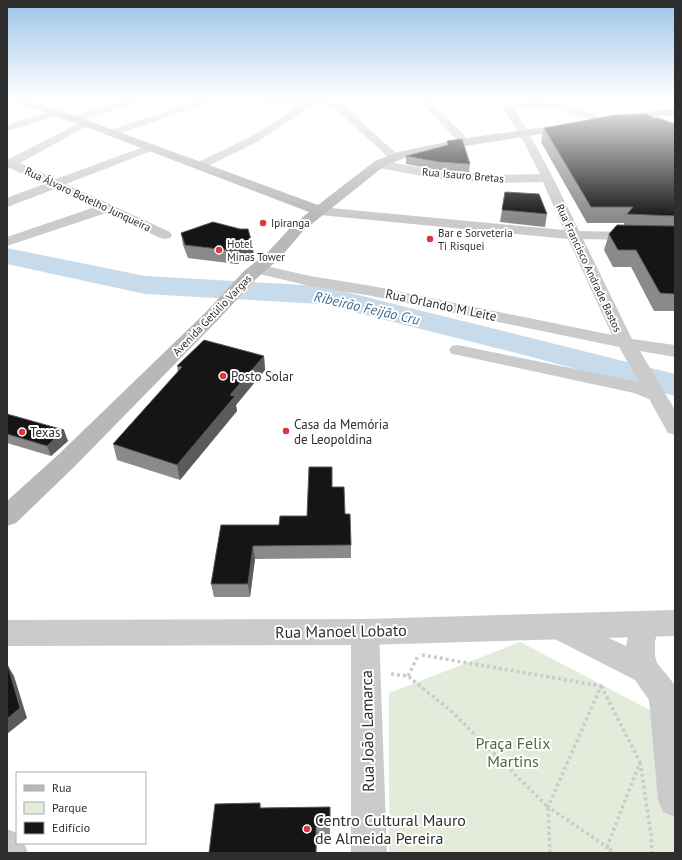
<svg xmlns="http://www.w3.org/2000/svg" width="682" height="860" font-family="'PT Sans',sans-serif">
  <rect width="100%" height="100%" fill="#fff"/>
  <path fill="#e3ebdb" d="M520,642L675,723V853H389V693Z"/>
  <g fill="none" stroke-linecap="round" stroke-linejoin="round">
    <path fill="#c8dbea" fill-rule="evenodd" d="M7,248L145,276L322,286L675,374V396L528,356L322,304L145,294L7,264Z"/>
    <path stroke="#cbcbcb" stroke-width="3.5" stroke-dasharray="3 3" stroke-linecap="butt" d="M422,655L601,686L548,807L607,847L608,853
      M391,674L408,676L452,712L548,807L550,853
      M408,676L419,654
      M601,686L640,762L607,847L615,853
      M640,762L651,834L652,853"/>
    <path fill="#cbcbcb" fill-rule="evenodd" d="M130,99H145L143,101L78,121H70L69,119L70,117Z
      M200,99H321L342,104L399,156L397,158H389L335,108L315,104L257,142L200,170L196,169L194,166L196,163L249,138L302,104L210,102L116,135L112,136L107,133L108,131Z
      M417,99H428L470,141L468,143H460Z
      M528,101C560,101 576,106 606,120L607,122L602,125L598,124C572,112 544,101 514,109C539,148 559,189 579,231L675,233V241L583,239L632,339L675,345V357L640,351L675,410V435L668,433L649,399L634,393L458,355L452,354L449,350L452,346L458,345L639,382L619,347L372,296L310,286L251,272L249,269L251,266L257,264L310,276L372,286L612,335L568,239L320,215L315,214L313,211L315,208L320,207L564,230L543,182L498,183L438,179L379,168L375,167L373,164L375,161L379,160L438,171L498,175L540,174L519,133L503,108L509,104Z
      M56,110L61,113L60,115L7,131V125Z
      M665,110L675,112V118L661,115L660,113L661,111Z
      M85,120L89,121L90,123L89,125L20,163L56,179L146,146H154L156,148L154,150L66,184L170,232L172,235L170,238L165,239L160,238L106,213L7,246V237L95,207L55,189L7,207V198L44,184L10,168L7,169V160Z
      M647,611L657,614L661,623L655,641V656L657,663L675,685V817L663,812L658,800L649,700L635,680L547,635L543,626L547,617L557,614L626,646L628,636L637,614Z
      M365,620L375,623L379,632L387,853H351V632L355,623Z"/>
    <path fill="#cbcbcb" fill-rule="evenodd" d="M675,610V636L365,645L7,646V620L365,619Z
      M7,829L17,833V843H24L28,853H7Z"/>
    <path fill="#b8b8b8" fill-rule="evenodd" d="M11,99H26L89,121L318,205L375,161L398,152L460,139L573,123L579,126L573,129L427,152L407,157L383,167L303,231L280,258L256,279L218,320L75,466L16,523L7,526V501L59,454L206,312L244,271L268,252L293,225L309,212L81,125L12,101Z
      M675,108V114L618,122L612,119L618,116Z"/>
  </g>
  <path fill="#8a8a8a" d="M653,118L675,124V311H654L631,267H613L604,250L609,234L624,225V223H587L541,142L544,128Z
    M447,141L470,164L469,172L438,170L406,164V156L447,146Z
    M505,192L547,214L545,227L500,222Z
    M213,222L254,259L236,264L188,258L183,245L181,233Z
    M264,356L265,370L236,405L237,411L180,480L117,460L113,444L178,372L177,366Z
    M7,414L68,441L51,456L7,443Z
    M332,487L345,514L351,545V558L255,559L250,597H214L211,584L221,525H279L307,516Z
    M260,803L261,808L330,807V839H317L316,853H209Z"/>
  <path fill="#5b5b5b" d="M253,247L254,259L236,264L235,251Z
    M264,356L265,370L236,405L237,411L180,480L177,465L230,395Z
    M64,430L68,441L51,456L47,446Z
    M253,546L255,559L250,597L248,584Z
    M8,666L14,676L27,718L7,734Z
    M316,827L317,839L316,853Z"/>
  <path fill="#151515" stroke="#5b5b5b" d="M647,114L653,118H659L675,124V216L627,214L633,207H591L544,128L615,115Z
    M462,139L470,164L439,162L406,156L448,145L447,141Z
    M505,192L539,194L547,214L502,210Z
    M213,222L240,229H248L253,247L235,251L185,245L181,233Z
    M617,225L675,226V294L660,293L636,250H618L609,234Z
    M204,340L264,356L230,395L235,396L177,465L113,444L182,367L177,366Z
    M7,414L64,430L47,446L7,434Z
    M309,467H332V487H344L345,514H350L351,545L253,546L248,584H211L221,525H279L280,516H307Z
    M7,666H8L20,708L7,719Z
    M260,803V808L330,807V827H316V853H209L215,804Z"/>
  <linearGradient id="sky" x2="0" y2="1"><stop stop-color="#9bc4e9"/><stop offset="0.45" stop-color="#fff"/><stop offset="1" stop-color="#fff" stop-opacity="0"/></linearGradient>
  <rect width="682" height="219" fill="url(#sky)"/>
  <g fill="#e0353a" stroke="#fff" stroke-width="1.5">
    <circle cx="263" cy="223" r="4"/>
    <circle cx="430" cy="239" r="4"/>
    <circle cx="219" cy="250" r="4"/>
    <circle cx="223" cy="376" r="4"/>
    <circle cx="286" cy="431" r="4"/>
    <circle cx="22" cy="432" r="4"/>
    <circle cx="307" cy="829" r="4"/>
  </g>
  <g text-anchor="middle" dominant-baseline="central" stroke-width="4" stroke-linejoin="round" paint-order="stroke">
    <g font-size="11" fill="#2e2e2e" stroke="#fff">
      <text transform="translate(463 175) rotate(5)">Rua Isauro Bretas</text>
      <text transform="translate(88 199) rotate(25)">Rua Álvaro Botelho Junqueira</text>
      <text transform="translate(589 268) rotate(65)">Rua Francisco Andrade Bastos</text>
      <text transform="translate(212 315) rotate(-46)">Avenida Getúlio Vargas</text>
    </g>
    <g font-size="11" fill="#2e2e2e" stroke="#fff" text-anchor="start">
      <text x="271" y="223">Ipiranga</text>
      <text x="438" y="233">Bar e Sorveteria<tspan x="438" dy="13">Ti Risquei</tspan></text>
      <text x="227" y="244">Hotel<tspan x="227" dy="13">Minas Tower</tspan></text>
    </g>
    <g font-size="13" fill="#2e2e2e" stroke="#fff">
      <text transform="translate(441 305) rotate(12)">Rua Orlando M Leite</text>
    </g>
    <g font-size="13" fill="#2e2e2e" stroke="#fff" text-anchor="start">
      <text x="231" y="376">Posto Solar</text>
      <text x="294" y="424">Casa da Memória<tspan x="294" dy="15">de Leopoldina</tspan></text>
      <text x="30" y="432">Texas</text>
    </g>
    <g font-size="14" font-style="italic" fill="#3e6b8d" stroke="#fff">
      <text transform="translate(367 308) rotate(13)">Ribeirão Feijão Cru</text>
    </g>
    <g font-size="16" fill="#2e2e2e" stroke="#fff">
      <text transform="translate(341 631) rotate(-1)">Rua Manoel Lobato</text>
      <text transform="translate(367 731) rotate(-91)">Rua João Lamarca</text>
    </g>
    <g font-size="16" fill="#4f683c" stroke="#fff">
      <text x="513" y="743">Praça Felix<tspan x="513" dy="18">Martins</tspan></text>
    </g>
    <g font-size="16" fill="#2e2e2e" stroke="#fff" text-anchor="start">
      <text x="315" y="820">Centro Cultural Mauro<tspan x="315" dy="18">de Almeida Pereira</tspan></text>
    </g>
  </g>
  <rect width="682" height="860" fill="none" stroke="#2e2e2e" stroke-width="16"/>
  <rect x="16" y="772" width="130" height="72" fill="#ffffff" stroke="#ababab"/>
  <rect x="24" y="785" width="20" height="6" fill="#b8b8b8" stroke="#ababab"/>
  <text x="52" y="792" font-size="12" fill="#2e2e2e">Rua</text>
  <rect x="24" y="802" width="20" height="12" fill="#e3ebdb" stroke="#ababab"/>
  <text x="52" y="812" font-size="12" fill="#2e2e2e">Parque</text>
  <rect x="24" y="822" width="20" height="12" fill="#151515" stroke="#ababab"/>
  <text x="52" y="832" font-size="12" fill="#2e2e2e">Edifício</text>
</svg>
